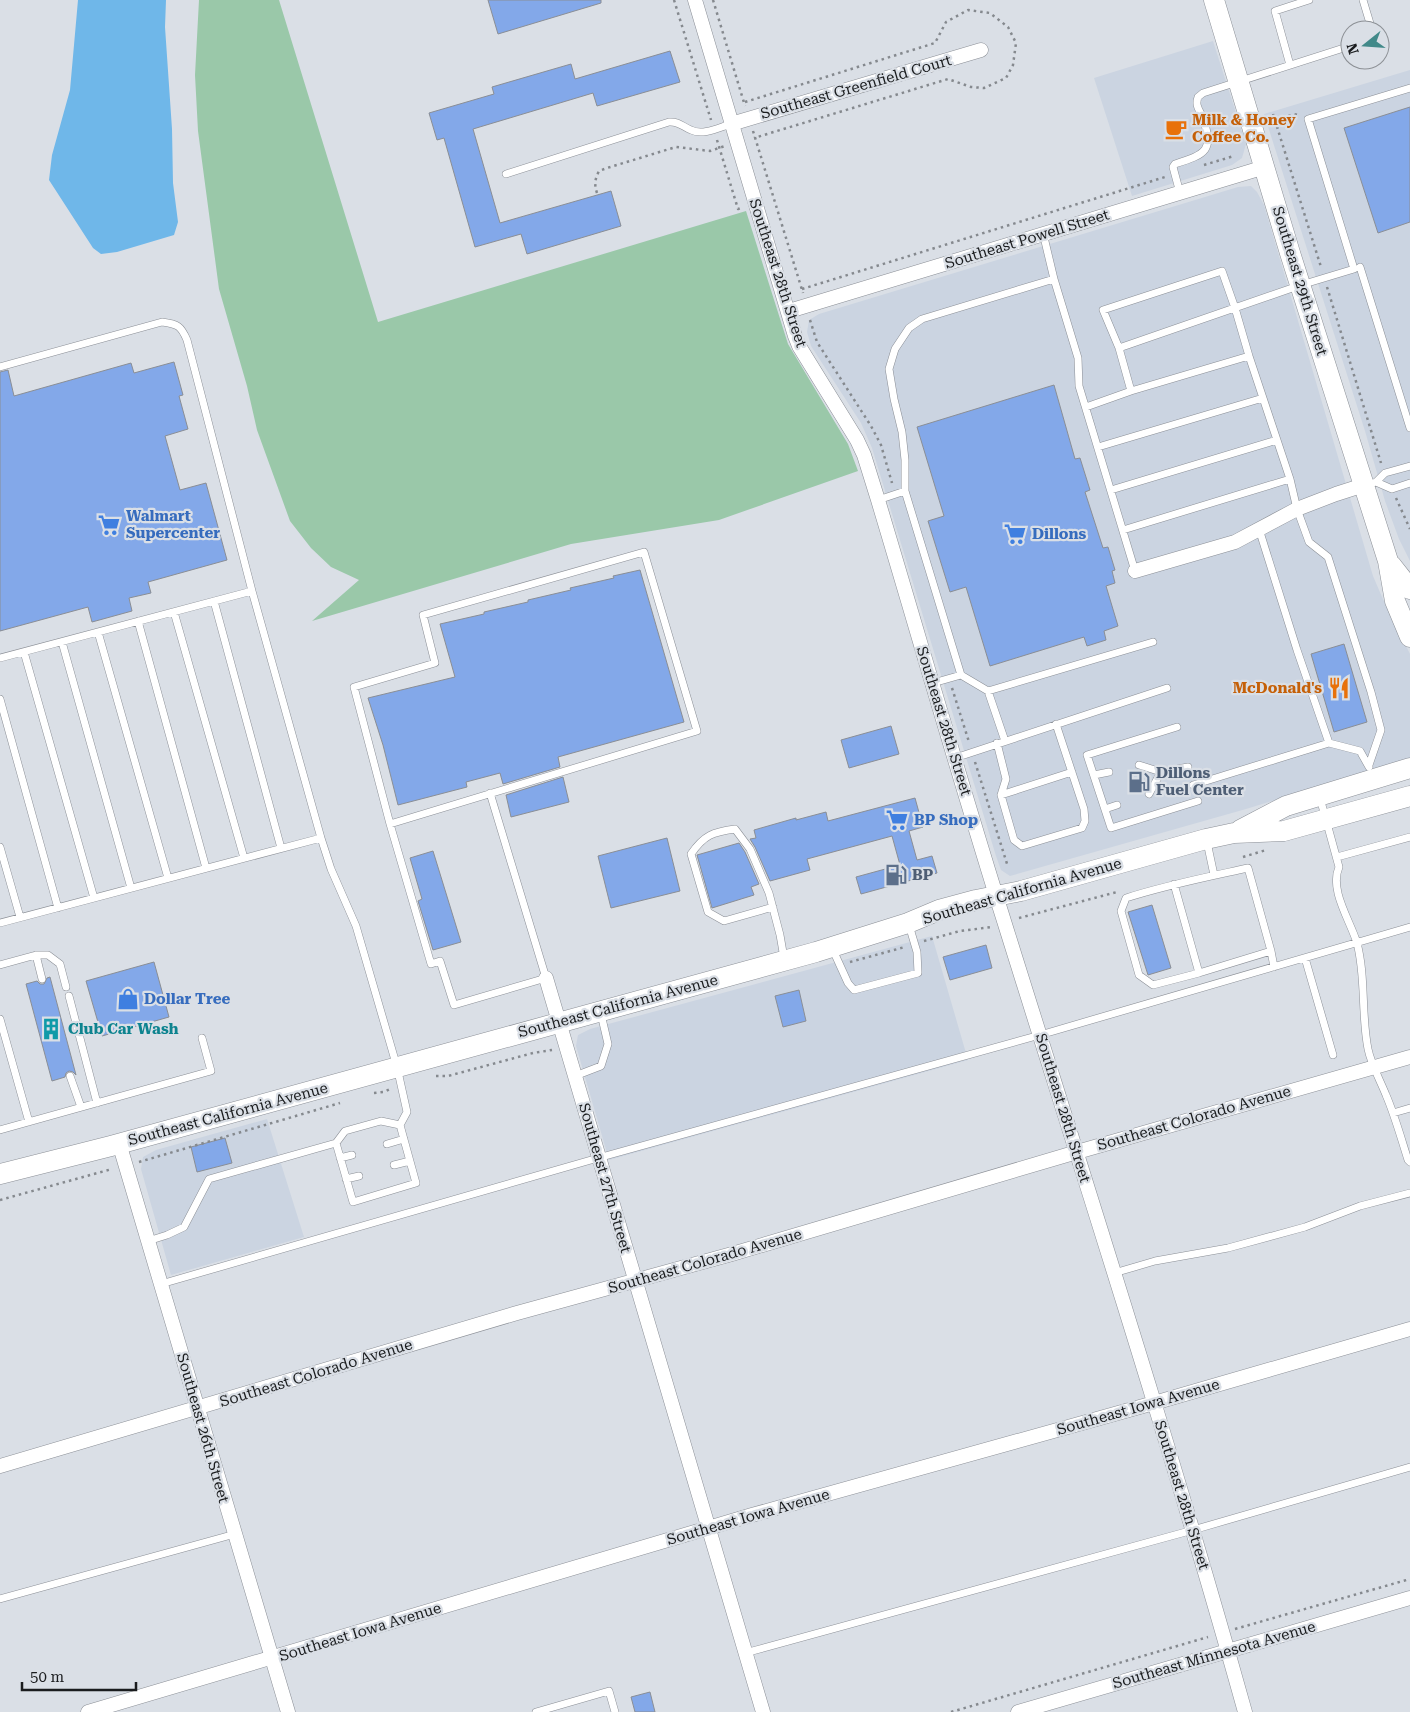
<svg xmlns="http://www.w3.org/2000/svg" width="1410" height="1712" font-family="'Roboto Serif',serif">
  <rect width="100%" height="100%" fill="#dadfe6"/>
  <path fill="#cbd4e1" d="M1213,41L1246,144L1242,158L1232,165L1132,196L1094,78Z
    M1410,70V561L1399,539L1385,501L1365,431L1264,114Z
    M1251,186L1257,192L1264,205L1373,576L1382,597L1410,654V759L1246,809L1010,876L1001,870L996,856L872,448L861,423L811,346L807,332L809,320L819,314L1238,187Z
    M932,936L968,1060L609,1160L576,1046L578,1035L590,1029Z
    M267,1119L304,1237L171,1275L141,1169L143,1157L156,1150Z"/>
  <path fill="#9ac8a9" d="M199,0H279L378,322L746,211L788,344L848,444L858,471L719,520L571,544L312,621L359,580L331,567L311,548L290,521L257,430L247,386L219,289L198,131L195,75Z"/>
  <path fill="#6fb7e9" d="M78,0H166L165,27L172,129L173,183L178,222L174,235L117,252L101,254L93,248L49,180L52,155L70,90Z"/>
  <path fill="#83a8e9" stroke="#8a8e95" d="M488,0H601V3L498,34Z
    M670,51L680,82L597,106L593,93L473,129L500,223L611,191L621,226L527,254L521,234L475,247L444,138L437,140L429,113L494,94L492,87L571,64L575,79Z
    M1410,107V222L1378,233L1344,128Z
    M174,362L183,395L179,396L188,429L165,436L180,490L206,483L227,560L148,582L151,593L129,598L132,611L92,622L88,607L0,631V372L8,370L14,396L131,363L134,373Z
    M1054,385L1075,459L1080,458L1090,490L1085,492L1103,548L1108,547L1115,570L1112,571L1115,583L1106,586L1118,626L1104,631L1106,640L1087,646L1084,637L990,666L966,587L950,592L928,521L944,516L917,427Z
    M640,570L684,722L558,757L560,767L503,784L500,773L466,782L467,787L398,805L383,745L368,698L455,677L440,624L484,614V612L528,602V600L571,590L570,588L614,578L613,576Z
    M1344,644L1367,722L1334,732L1311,654Z
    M891,726L899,754L849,768L841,740Z
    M563,777L569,802L511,817L506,795Z
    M915,798L923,827L909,831L917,860L932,856L937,873L861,894L856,877L900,865L892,836L807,859L810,870L770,881L755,847L750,839L756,838L754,830L796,818V820L826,812L828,821Z
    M667,838L680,891L611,908L598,856Z
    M739,843L745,852L759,884L751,887L754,895L712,908L697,855Z
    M433,851L461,942L433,950L418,901L422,899L410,858Z
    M1152,905L1171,968L1148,975L1128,912Z
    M986,945L992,968L950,980L943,957Z
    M154,962L169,1017L102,1036L86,981Z
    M50,977L76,1075L73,1072L69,1071L66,1073L65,1077L52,1081L26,984L37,981L40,984H44L47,978Z
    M799,990L806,1021L783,1027L775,996Z
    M225,1138L232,1163L197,1172L191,1147Z
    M650,1692L655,1712H635L631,1697Z"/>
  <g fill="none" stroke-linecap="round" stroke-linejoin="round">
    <g stroke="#8b8f96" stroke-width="8">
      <path id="service" d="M1363,0L1372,30
        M1290,65L1275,11L1309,0
        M506,174L669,122C679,121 683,127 691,130C703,136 720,127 731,124
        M1180,193L1173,167L1175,164C1206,154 1215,151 1202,116C1199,109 1195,106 1198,97L1203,93L1350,46
        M1043,233L1054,279L1078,358L1079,386L1135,571
        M1360,267L1410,428
        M1119,348L1103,310L1222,271L1235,308L1249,356L1131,391
        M1249,356L1290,479L1297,509L1309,542L1328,557L1371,692L1381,730L1369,765
        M0,367L162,322C178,324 181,326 187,340L252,591
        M1086,407L1131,391L1119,348L1301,285L1354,269L1308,119L1410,88
        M1098,447L1263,398
        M1376,482L1392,489L1410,483
        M1367,485L1376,482L1385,473L1410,466
        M1111,490L1277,440
        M905,491V460L902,432L894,399L889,369L895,349L909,328L922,319L1054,279
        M878,500L905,491L961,675L933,683
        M1259,529L1297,650L1329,743
        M1123,530L1290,479
        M214,601L281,848
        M174,612L244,858
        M138,621L206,868
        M98,632L168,878
        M62,642L131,888
        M24,652L94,898
        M0,658L252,591L321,838L331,869L356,926L397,1067L407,1112L400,1125L416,1183L353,1202L336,1143L209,1179L184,1227L167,1235L148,1241
        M961,675L988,691
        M0,699L58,908
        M1177,727L1087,755L1111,828L1198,801
        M1005,741L988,691L1153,642
        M997,743L1006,779L1001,795L1014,840L1022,846L1082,828L1085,821L1084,809L1056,724
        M955,758L1167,688
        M1139,765L1161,772L1149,794
        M1161,772L1188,767
        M1094,775L1109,772
        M1193,785L1329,743L1360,751L1369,767
        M1001,795L1072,772
        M1320,798L1339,867C1329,890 1350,920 1357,943C1366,977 1361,1014 1368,1049C1371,1064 1380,1080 1386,1095C1395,1116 1401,1138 1408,1160L1410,1162
        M1105,809L1117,805
        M390,824L697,731L644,552L423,615L435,663L354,687L390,824L431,964L440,961L454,1005L546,978L490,793
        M1207,842L1214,875
        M0,847L20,917
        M1337,857L1410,837
        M1174,884L1199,973L1271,951L1248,868C1207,877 1166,885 1126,898L1121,911L1139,975L1153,985L1199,973
        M773,907L724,921L708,912L691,854C704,835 713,832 735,829L750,849L769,893L780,935L784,958
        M0,923L321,838
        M833,950L848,983L854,990L918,973L917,952L909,925
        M1271,951L1274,967
        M36,955L42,979
        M1305,958L1333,1055
        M0,965L36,955H48L60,964L66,987
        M69,996L97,1103
        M0,1019L29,1122
        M70,1076L81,1107
        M575,1076L601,1066L608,1044L601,1014
        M1393,1113L1410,1108
        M0,1130L211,1071L202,1038
        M336,1143L345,1131L381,1121L400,1125
        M387,1144L404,1139
        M340,1158L352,1155
        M394,1165L410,1161
        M346,1179L359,1176
        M1114,1273L1155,1261L1228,1248L1305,1227L1360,1206L1410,1193
        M161,1284L598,1158L1040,1035L1410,927
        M0,1599L235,1534
        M745,1653L1193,1530L1410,1467
        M536,1712L609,1691L615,1712"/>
    </g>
    <g stroke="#8b8f96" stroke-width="15">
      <path id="minor" d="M695,0L795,336L799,346L857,440L864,455L878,500C920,640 960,781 1004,921C1086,1184 1171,1447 1245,1712
        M731,124L981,50
        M789,311L1265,167
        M1135,571L1235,542L1297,509L1336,494L1364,485
        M546,978L763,1712
        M119,1143L288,1712
        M0,1466L517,1313L732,1254L1077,1152L1410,1057
        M88,1712L752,1515L1154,1403L1410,1329
        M1018,1712L1410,1598"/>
    </g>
    <g stroke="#8b8f96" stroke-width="21">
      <path id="secondary" d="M1214,0L1290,253L1388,561L1395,601L1410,637
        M1391,565L1410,589
        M1240,830L1286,806L1410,768
        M0,1174L111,1146L816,952L908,923L939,910L976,900L1021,891L1206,839L1234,833L1284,831L1410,796"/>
    </g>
    <path stroke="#85898e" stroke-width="2.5" stroke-dasharray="2.5 4" stroke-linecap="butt" d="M674,0L711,120
      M713,0L745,106
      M745,102L935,43L946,22L968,10L990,13L1008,27L1016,43L1013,65L1006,78L984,88L971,87L948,79L754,138
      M1273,114L1321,267
      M1276,120L1294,114L1298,115
      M753,131L803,293
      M717,140L738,209L743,207
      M1204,165L1234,156
      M597,193C594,184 595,179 599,171L607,168L676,147L710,151L725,146
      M1327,287L1381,463
      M802,289L1165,177
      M810,320L817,342L871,426L881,445L892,483
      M1396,498L1410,529
      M952,688L969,742
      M975,762L1008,867
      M1243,857L1266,850
      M1019,918L1117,892
      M924,941L960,931L992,927
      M850,962L905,947
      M436,1076H448L533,1053L552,1050
      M374,1093L384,1092L390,1089
      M139,1162L340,1103
      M0,1200L112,1169
      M1235,1629L1410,1579
      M951,1712L1208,1637"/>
    <use href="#service" stroke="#fff" stroke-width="7"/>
    <use href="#minor" stroke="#fff" stroke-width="14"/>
    <use href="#secondary" stroke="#fff" stroke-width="20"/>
  </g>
  <defs>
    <g id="cafe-bare" transform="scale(1.725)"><path d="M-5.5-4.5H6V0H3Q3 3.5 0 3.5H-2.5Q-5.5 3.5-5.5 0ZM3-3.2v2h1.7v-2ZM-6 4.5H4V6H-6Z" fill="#e8710a" stroke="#dadfe6" stroke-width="2.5" paint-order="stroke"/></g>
    <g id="supermarket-bare" transform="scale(1.725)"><path d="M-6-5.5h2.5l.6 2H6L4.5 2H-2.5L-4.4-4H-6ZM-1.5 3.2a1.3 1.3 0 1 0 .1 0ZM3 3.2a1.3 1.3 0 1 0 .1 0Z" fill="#3f7fe0" stroke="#dadfe6" stroke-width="2.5" paint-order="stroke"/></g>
    <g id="restaurant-bare" transform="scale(1.725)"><path d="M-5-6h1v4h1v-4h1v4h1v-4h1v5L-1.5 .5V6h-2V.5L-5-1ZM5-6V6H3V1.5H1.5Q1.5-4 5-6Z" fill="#e8710a" stroke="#dadfe6" stroke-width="2.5" paint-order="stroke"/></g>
    <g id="fuel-bare" transform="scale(1.725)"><path d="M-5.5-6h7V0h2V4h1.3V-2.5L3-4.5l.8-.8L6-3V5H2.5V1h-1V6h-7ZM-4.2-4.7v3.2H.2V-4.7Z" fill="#5c6f8a" stroke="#dadfe6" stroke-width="2.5" paint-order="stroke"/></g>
    <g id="shop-bare" transform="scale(1.725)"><path d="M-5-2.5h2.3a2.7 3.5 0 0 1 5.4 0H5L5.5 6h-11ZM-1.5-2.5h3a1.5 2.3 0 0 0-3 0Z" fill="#3f7fe0" stroke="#dadfe6" stroke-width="2.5" paint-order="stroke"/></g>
    <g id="building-bare" transform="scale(1.725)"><path d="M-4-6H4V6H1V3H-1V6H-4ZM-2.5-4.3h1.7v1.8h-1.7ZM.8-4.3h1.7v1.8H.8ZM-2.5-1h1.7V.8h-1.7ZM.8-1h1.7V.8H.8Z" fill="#0f9aa8" stroke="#dadfe6" stroke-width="2.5" paint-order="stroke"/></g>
  </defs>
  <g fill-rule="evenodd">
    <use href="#cafe-bare" x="1176" y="129"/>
    <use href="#supermarket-bare" x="109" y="525"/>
    <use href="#supermarket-bare" x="1015" y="534"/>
    <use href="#restaurant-bare" x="1339" y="688"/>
    <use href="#fuel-bare" x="1139" y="782"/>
    <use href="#supermarket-bare" x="897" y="820"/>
    <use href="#fuel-bare" x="896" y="875"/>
    <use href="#shop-bare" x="128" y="999"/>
    <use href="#building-bare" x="51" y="1029"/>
  </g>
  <g text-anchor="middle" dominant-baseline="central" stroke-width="4.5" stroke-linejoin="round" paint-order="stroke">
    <g font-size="15" fill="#1a1c1e" stroke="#dadfe6">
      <text transform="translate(856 87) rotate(-16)">Southeast Greenfield Court</text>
      <text transform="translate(1027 239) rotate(-17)">Southeast Powell Street</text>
      <text transform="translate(778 273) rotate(72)">Southeast 28th Street</text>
      <text transform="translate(1300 281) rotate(73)">Southeast 29th Street</text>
      <text transform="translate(944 721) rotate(73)">Southeast 28th Street</text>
      <text transform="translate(1022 891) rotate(-16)">Southeast California Avenue</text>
      <text transform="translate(618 1006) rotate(-15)">Southeast California Avenue</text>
      <text transform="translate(1063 1108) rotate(73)">Southeast 28th Street</text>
      <text transform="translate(228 1114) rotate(-15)">Southeast California Avenue</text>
      <text transform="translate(1194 1118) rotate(-16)">Southeast Colorado Avenue</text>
      <text transform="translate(605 1178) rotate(74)">Southeast 27th Street</text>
      <text transform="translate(705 1261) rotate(-16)">Southeast Colorado Avenue</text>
      <text transform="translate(316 1373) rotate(-17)">Southeast Colorado Avenue</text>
      <text transform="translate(1138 1407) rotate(-16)">Southeast Iowa Avenue</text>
      <text transform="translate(203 1428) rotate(74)">Southeast 26th Street</text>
      <text transform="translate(1182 1495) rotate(73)">Southeast 28th Street</text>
      <text transform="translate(748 1517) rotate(-16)">Southeast Iowa Avenue</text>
      <text transform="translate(360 1632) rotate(-17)">Southeast Iowa Avenue</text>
      <text transform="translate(1214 1655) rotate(-16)">Southeast Minnesota Avenue</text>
    </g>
    <g font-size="15" font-weight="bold" fill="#c56008" stroke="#dadfe6" text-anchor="start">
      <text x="1192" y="120">Milk &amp; Honey<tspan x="1192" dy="17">Coffee Co.</tspan></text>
      <text x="1322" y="688" text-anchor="end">McDonald's</text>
    </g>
    <g font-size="15" font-weight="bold" fill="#366cbe" stroke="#dadfe6" text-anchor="start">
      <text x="126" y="516">Walmart<tspan x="126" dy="17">Supercenter</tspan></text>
      <text x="1032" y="534">Dillons</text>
      <text x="914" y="820">BP Shop</text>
      <text x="144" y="999">Dollar Tree</text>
    </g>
    <g font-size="15" font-weight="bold" fill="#4e5e75" stroke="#dadfe6" text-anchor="start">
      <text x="1156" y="773">Dillons<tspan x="1156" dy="17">Fuel Center</tspan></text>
      <text x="912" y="875">BP</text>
    </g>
    <g font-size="15" font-weight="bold" fill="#0d838f" stroke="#dadfe6" text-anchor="start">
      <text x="68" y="1029">Club Car Wash</text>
    </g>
  </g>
  <g transform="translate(1365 45) rotate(253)"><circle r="24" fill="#dadfe6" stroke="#8d9196"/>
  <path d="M0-4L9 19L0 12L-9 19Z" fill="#418989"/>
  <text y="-8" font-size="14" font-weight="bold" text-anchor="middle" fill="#1a1c1e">N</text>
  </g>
  <path d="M22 1682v8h114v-8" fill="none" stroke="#1a1c1e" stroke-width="2.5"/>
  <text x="30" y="1682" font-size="15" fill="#1a1c1e" stroke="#dadfe6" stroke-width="4" paint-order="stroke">50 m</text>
</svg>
